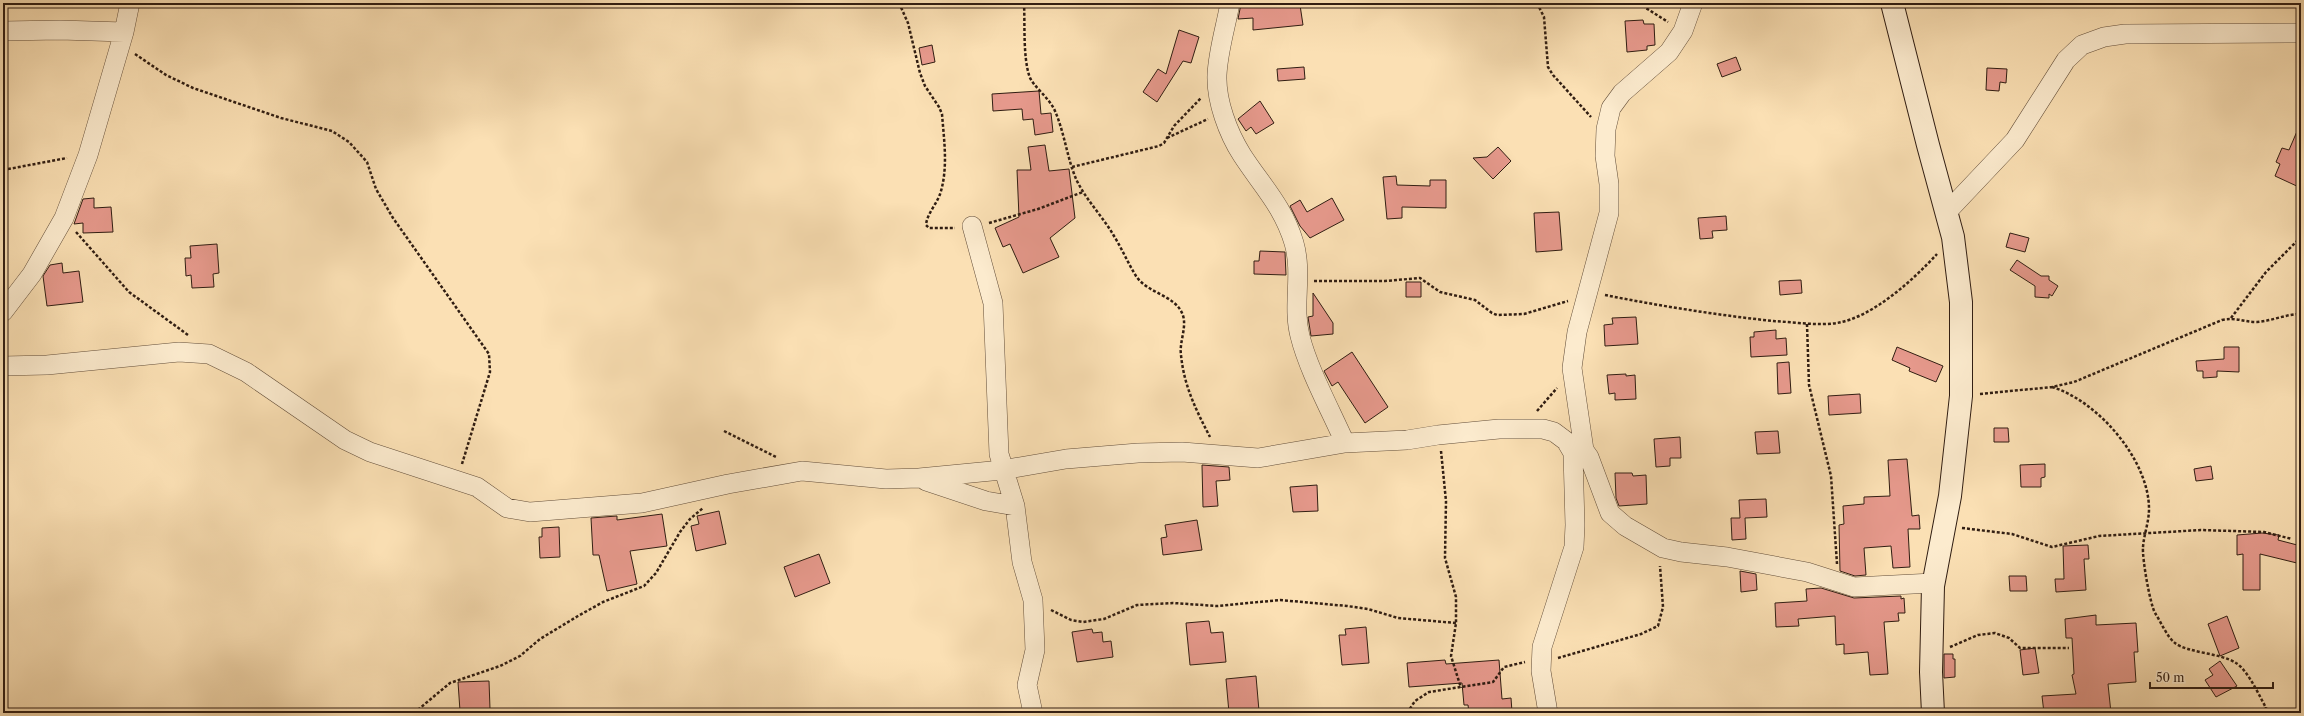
<svg xmlns="http://www.w3.org/2000/svg" width="2304" height="716" font-family="'Libre Caslon Text',serif">
  <rect width="100%" height="100%" fill="#fbe0b4"/>
  <filter id="stains"><feTurbulence type="fractalNoise" baseFrequency=".005" numOctaves="4"/><feColorMatrix values="0 0 0 0 .2 0 0 0 0 .09 0 0 0 0 .02 0 0 0 .5 -.17"/></filter>
  <radialGradient id="worn" r=".72"><stop offset=".6" stop-color="#630" stop-opacity="0"/><stop offset="1" stop-color="#630" stop-opacity=".3"/></radialGradient>
  <path fill="#e6998c" stroke="#301d12" d="M1282,3V6L1300,5L1303,25L1253,30V18L1238,19L1241,4Z
    M1643,20L1644,24H1654L1655,45L1647,46V50L1627,52L1625,21Z
    M1179,30L1199,37L1191,63L1183,61L1157,102L1143,92L1158,69L1166,74Z
    M932,45L935,62L922,65L919,48Z
    M1736,57L1741,70L1722,77L1717,64Z
    M1304,67L1305,79L1278,81L1277,69Z
    M1987,68L2007,69L2006,83L2000,82L1999,91L1986,90Z
    M1039,91L1041,114L1051,113L1053,132L1035,135L1033,119L1023,120L1022,109L993,111L992,94Z
    M1260,101L1274,123L1256,134L1251,127L1246,131L1238,119Z
    M2301,122V188L2275,176L2280,164L2276,162L2282,148L2289,150Z
    M1045,145L1049,171L1069,169L1075,218L1050,238L1059,257L1023,273L1010,244L1003,247L995,228L1019,217L1017,170H1031L1028,147Z
    M1498,147L1511,161L1493,179L1473,158L1487,157Z
    M1396,176L1397,185L1430,186V180H1446V208L1402,207V218L1387,219L1383,177Z
    M94,198V208L111,207L113,232L83,233V223L74,224L83,199Z
    M1332,198L1344,220L1310,238L1300,226L1290,206L1300,200L1307,212Z
    M1559,212L1562,250L1536,252L1534,213Z
    M1726,216L1727,230L1712,231L1713,238L1700,239L1698,218Z
    M2010,233L2029,238L2025,252L2006,247Z
    M217,244L219,273L213,274L214,287L192,288L191,275L186,276L185,258H191L190,246Z
    M1260,251L1285,252L1286,275L1254,274V261H1259Z
    M2017,260L2041,276H2049V280L2058,286L2052,296L2049,294V298L2035,297V286L2010,270Z
    M62,263L63,273L79,271L83,302L47,306L43,276L50,265Z
    M1801,280L1802,293L1780,295L1779,281Z
    M1406,282H1421V297H1406Z
    M1313,293L1333,323V334L1311,336L1308,317L1313,316Z
    M1636,317L1638,344L1605,346L1604,325L1613,324L1612,318Z
    M1776,330V339L1786,338L1787,355L1751,357L1750,337H1754V332Z
    M1897,347L1943,366L1936,382L1909,371L1910,368L1892,360Z
    M2224,347H2239V372L2217,371V377L2203,378V371H2197L2196,361L2224,359Z
    M1352,352L1388,407L1365,423L1338,382L1332,386L1324,371Z
    M1789,362L1791,393L1778,394L1777,363Z
    M1626,374V376L1635,375L1636,399L1615,400V393L1609,394L1607,375Z
    M1860,394L1861,413L1829,415L1828,396Z
    M1994,428H2008L2009,442H1994Z
    M1778,431L1780,453L1757,454L1755,432Z
    M1680,437L1681,458H1670V466L1656,467L1654,439Z
    M1907,459L1912,516L1919,515L1920,529H1908L1910,567L1893,568L1891,546L1864,548L1866,575L1855,576L1840,571L1839,525L1844,524L1843,506L1864,504V497L1890,496L1888,460Z
    M2045,464V477L2041,478V487H2021L2020,465Z
    M1202,465L1229,467L1230,480L1216,481L1218,506L1203,507Z
    M2211,466L2213,479L2196,481L2194,469Z
    M1615,473H1632L1633,476L1646,475L1647,504L1619,506L1616,498Z
    M1317,485L1318,511L1293,512L1290,487Z
    M1766,499L1767,517L1745,518L1746,539L1732,540L1731,518H1740L1739,500Z
    M719,511L726,544L696,551L691,526L699,524L697,516Z
    M662,514L667,546L630,551L637,584L607,591L599,555H593L591,518L617,516V520Z
    M1197,520L1202,550L1163,555L1161,538L1167,537L1165,525Z
    M559,527L560,557L540,558L539,537H542V528Z
    M2262,533L2279,535L2278,540L2301,546V564L2260,554V590H2243V554L2237,555V535Z
    M2088,545L2089,559H2084L2086,590L2056,592L2055,579H2064L2063,546Z
    M819,554L830,583L795,597L784,567Z
    M1740,571L1756,574L1757,590L1741,592Z
    M2009,576H2026L2027,591H2010Z
    M1821,588L1854,598L1901,596V599L1904,598L1905,613H1898L1899,621L1884,622L1888,674L1870,675L1868,652L1844,654V644L1836,645L1835,616L1798,619L1799,626L1776,627L1775,603L1807,601L1806,589Z
    M2096,615V625L2136,623L2138,652H2134L2136,682L2108,684L2111,713H2044L2042,696L2076,694L2072,675L2074,674L2072,638H2066L2065,619Z
    M2227,616L2239,648L2220,656L2208,624Z
    M1209,621L1211,633L1223,632L1226,662L1190,665L1186,623Z
    M1366,627L1369,663L1342,665L1339,635H1346L1345,629Z
    M1092,629L1093,633L1102,632L1103,642L1111,641L1113,657L1077,662L1072,632Z
    M2035,648L2039,673L2023,675L2020,650Z
    M1944,654H1953V659H1955V677L1944,678Z
    M1445,660L1446,664L1499,660L1502,699L1511,698L1512,712L1469,713L1468,705H1464L1462,683L1409,687L1407,663Z
    M2220,661L2237,686L2216,697L2205,680L2213,675L2209,669Z
    M1256,676L1259,711L1229,713L1226,679Z
    M489,681L490,709L460,711L458,682Z"/>
  <g fill="none" stroke-linecap="round" stroke-linejoin="round">
    <g stroke="#634e3a" stroke-width="20">
      <path id="street" d="M1230,3C1226,26 1218,51 1217,75C1216,101 1228,133 1242,155C1262,186 1283,206 1294,243C1303,274 1292,306 1300,336C1308,369 1331,411 1345,443
        M3,31L60,30L124,32
        M1947,212L2015,140L2066,60L2082,45L2104,37L2125,34L2301,33
        M972,226L993,303L999,454L1015,506L1022,562L1033,600L1035,650L1027,685L1033,713
        M3,312L32,274L64,218L88,155L124,32L130,3
        M3,366L47,365L179,352L209,354L246,372L345,440L370,452L477,487L507,508L530,512L642,503L728,484L802,471L886,479L919,478L1002,470L1066,459L1138,453L1182,452L1258,458L1345,443L1407,440L1438,435L1499,429H1543L1554,432L1566,441L1573,453L1575,525L1574,547L1542,647L1541,671L1548,713
        M1575,443L1584,450L1589,457L1610,513L1625,526L1663,548L1681,552L1727,557L1807,572L1854,587L1933,583
        M1584,450L1572,368L1577,332L1609,213V184L1605,156L1606,129L1611,108L1622,93L1669,52L1683,31L1693,3
        M926,481L986,501L1015,506"/>
    </g>
    <g stroke="#301d12" stroke-width="24">
      <path id="secondary" d="M1892,3L1928,145L1953,237L1961,302V396L1950,496L1933,586L1931,672L1933,713"/>
    </g>
    <path stroke="#301d12" stroke-width="2.5" stroke-dasharray="3 2" stroke-linecap="butt" d="M899,3L908,23L920,73L925,86L939,107L942,114C944,140 948,166 941,191C938,203 927,213 926,225L929,228H955
      M1024,3C1025,25 1023,55 1029,75C1032,86 1049,97 1055,111C1065,134 1067,159 1077,181C1087,201 1103,217 1114,236C1122,249 1128,263 1136,276C1147,293 1174,295 1182,313C1188,326 1179,341 1181,355C1184,386 1196,410 1210,437
      M1537,3L1544,17L1548,67L1553,75L1591,117
      M1638,3L1668,22
      M135,54L166,75L193,88L281,118L332,131L349,142L367,162L376,189L393,218L489,354L490,372L462,464
      M1167,138L1208,119
      M1072,167L1159,146L1164,143L1174,126L1201,98
      M3,170L67,158
      M989,223L1038,209L1083,192
      M76,232L129,292L188,335
      M1314,281H1385L1420,278L1440,292L1475,300L1492,313L1497,315L1524,314L1568,301
      M1605,295C1660,306 1717,315 1773,321C1794,322 1817,326 1837,323C1873,317 1913,280 1937,254
      M2231,318L2266,272L2301,237
      M1807,324L1809,385L1831,476L1837,564
      M2052,387C2098,401 2149,460 2149,509C2149,522 2144,534 2143,547C2142,558 2150,604 2155,613C2161,622 2167,637 2175,643C2188,653 2221,653 2236,663C2249,671 2261,700 2269,713
      M1980,394L2052,387L2074,382L2222,320C2236,317 2244,322 2257,322C2272,321 2286,314 2301,314
      M1537,411L1557,388
      M724,431L776,457
      M1441,451L1446,501L1445,558L1456,597V623L1451,656L1461,688
      M1962,528L2012,534L2052,547L2099,536L2201,530L2264,532L2292,539
      M1051,610L1071,620L1083,622L1104,619L1137,605L1173,603L1217,606L1280,600L1347,606L1368,609L1398,618L1456,623
      M1950,647L1978,635L1995,633L2009,638L2020,648H2069
      M1558,658L1641,634L1658,626L1663,607L1660,566
      M414,713L450,683L500,666L520,656L540,639L578,616L603,602L644,586L656,573L680,532L690,519L703,508
      M1407,713L1415,701L1429,692L1493,682L1504,667L1525,662
      M2256,713L2266,708"/>
    <use href="#street" stroke="#fcebce" stroke-width="19"/>
    <use href="#secondary" stroke="#fcebce" stroke-width="22"/>
  </g>
  <rect width="2304" height="716" fill="none" stroke="#fbe0b4" stroke-width="16"/>
  <rect x="4" y="4" width="2296" height="708" fill="none" stroke="#301d12" stroke-width="2"/>
  <rect x="8" y="8" width="2288" height="700" fill="none" stroke="#301d12"/>
  <path d="M2150 682v6h123v-6" fill="none" stroke="#301d12" stroke-width="2"/>
  <text x="2156" y="682" font-size="12" fill="#301d12" stroke="#fcebce" stroke-width="3" paint-order="stroke">50 m</text>
  <rect width="100%" height="100%" filter="url(#stains)"/>
  <rect width="100%" height="100%" fill="url(#worn)"/>
</svg>
